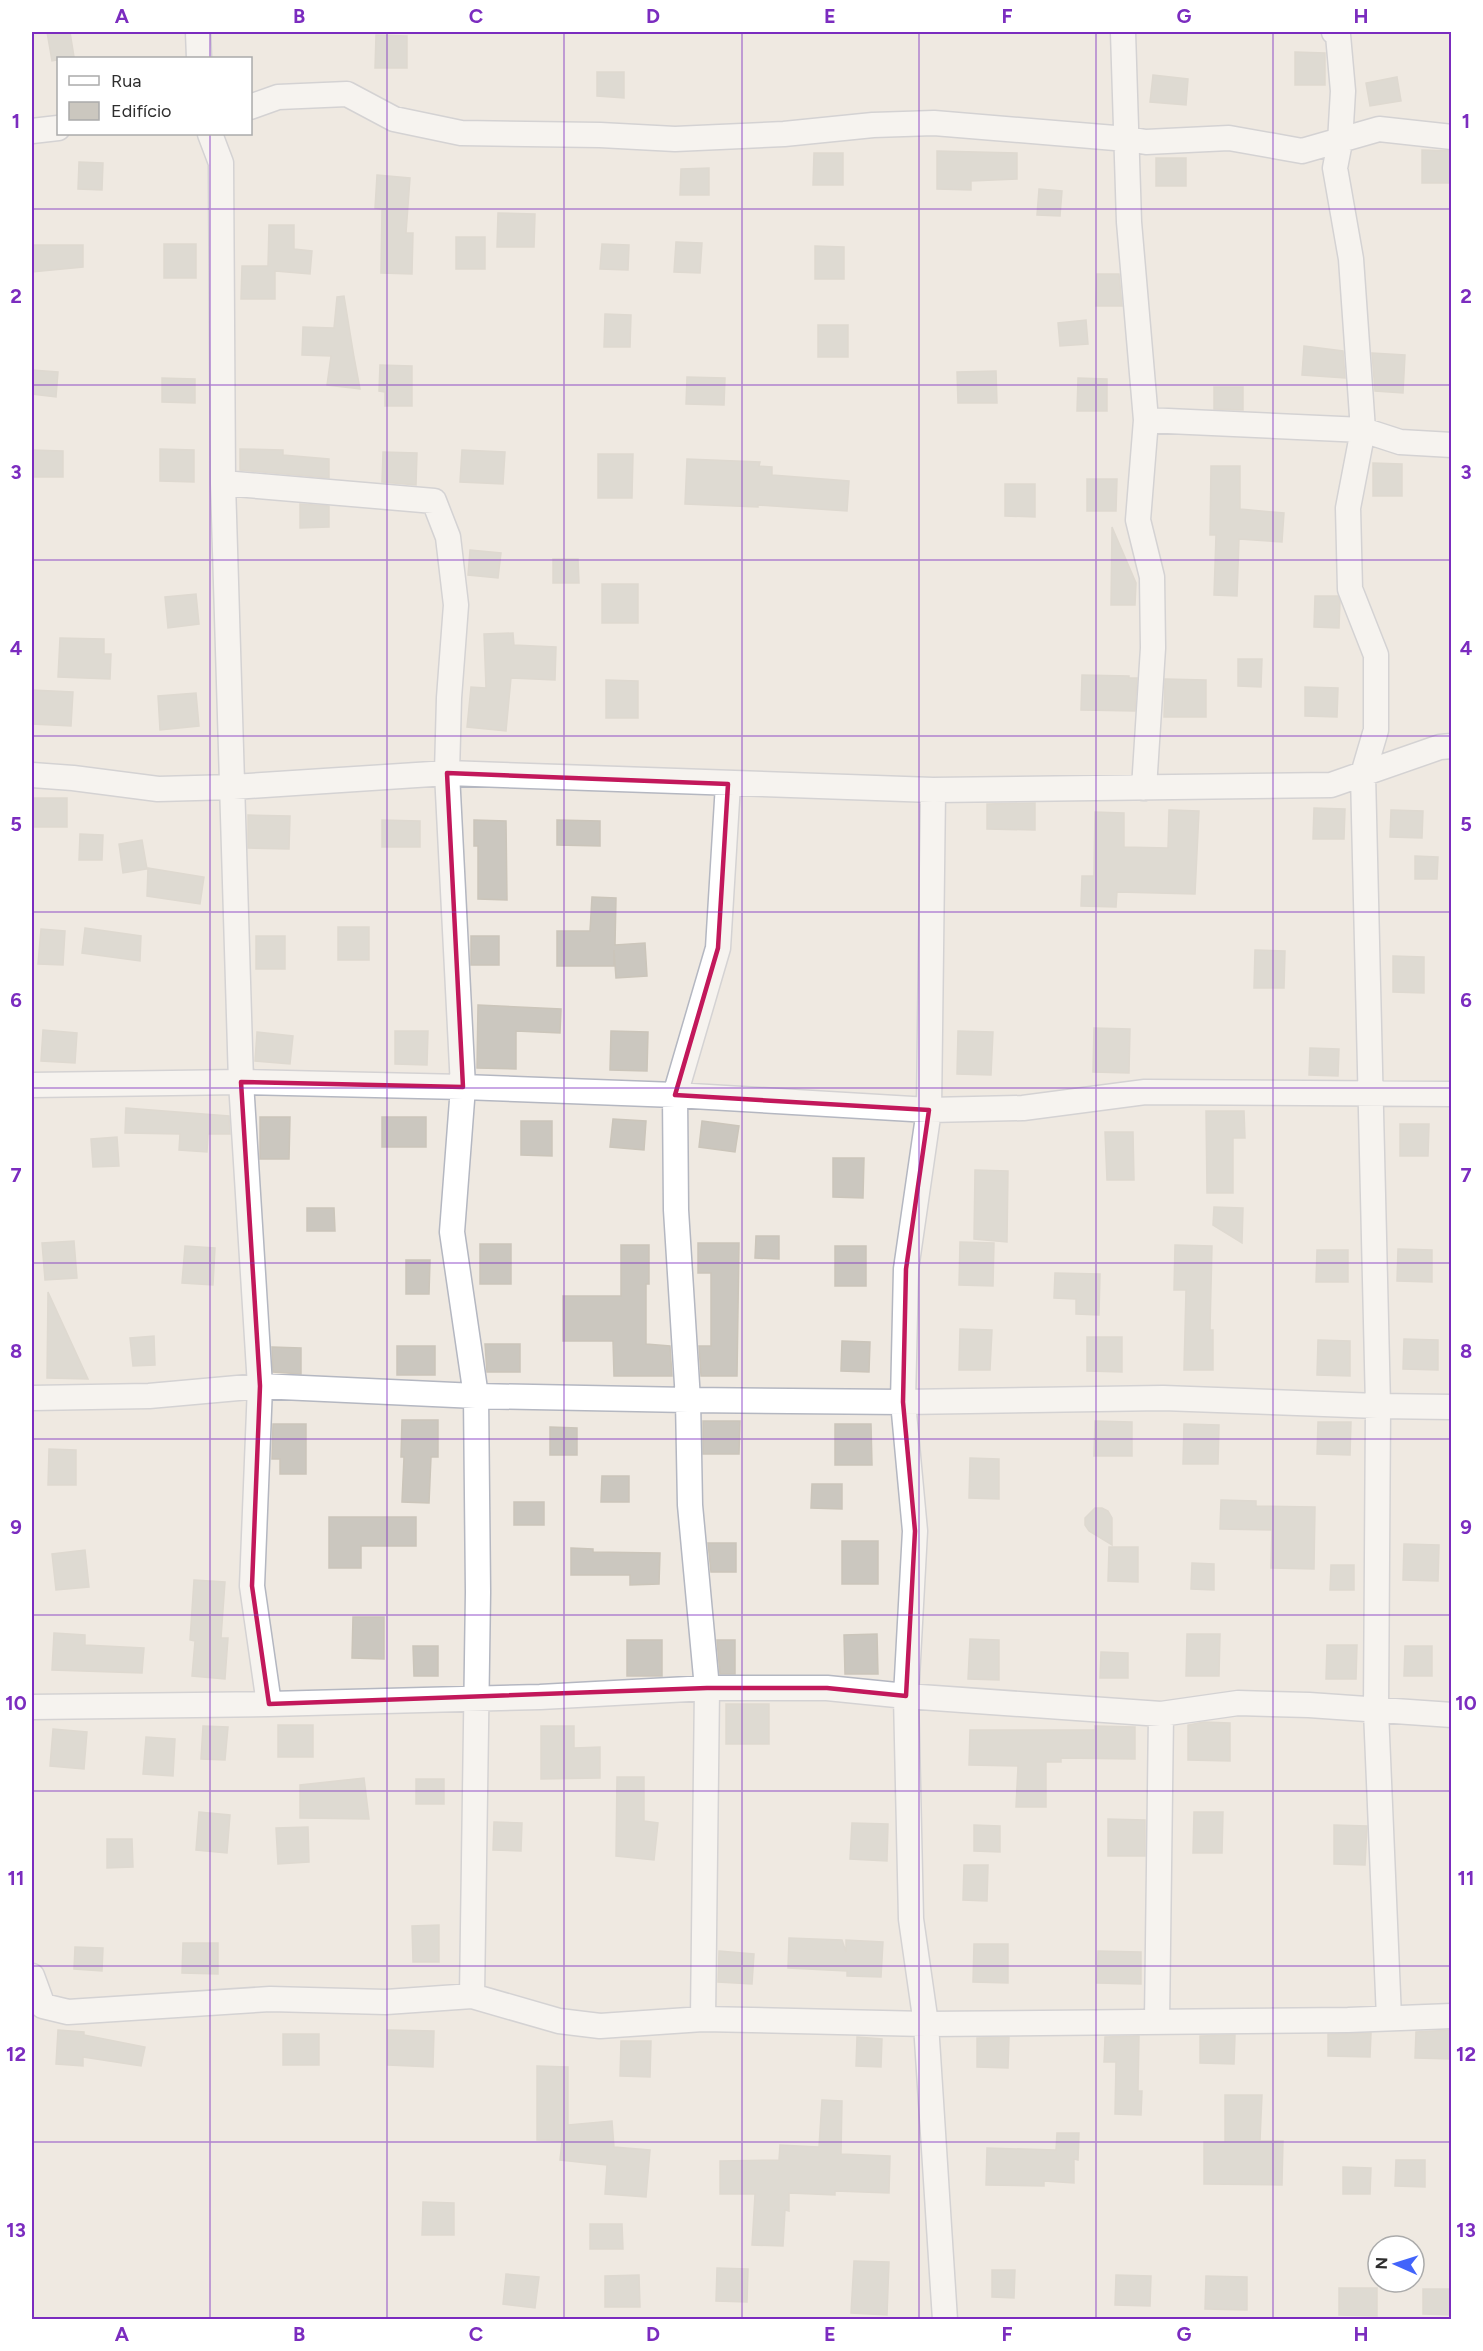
<svg xmlns="http://www.w3.org/2000/svg" width="1483" height="2351" font-family="Figtree,sans-serif">
  <rect width="100%" height="100%" fill="#efe9e1"/>
  <path fill="#cbc7bf" stroke="#cbc5ba" stroke-width="1.5" d="M47,32H70L74,57L52,61Z
    M376,35L407,36V68H375Z
    M1295,52L1325,53V85H1295Z
    M597,72H624V98L597,96Z
    M1153,75L1188,79L1186,105L1150,102Z
    M1397,77L1401,101L1370,106L1366,83Z
    M1422,150L1452,151V183H1422Z
    M937,151L1017,153V179L971,181V190L937,189Z
    M814,153H843V185H813Z
    M1156,158H1186V186H1156Z
    M79,162L103,163L102,190L78,189Z
    M709,168V195H680L681,169Z
    M377,175L410,178L406,233H413L412,274L381,273L382,209L375,208Z
    M1039,189L1062,191L1060,216L1037,215Z
    M498,213L535,214L534,247H497Z
    M269,225H294V249L312,251L310,274L275,271V299H241L242,266H268Z
    M456,237H485V269H456Z
    M676,242L702,243L700,273L674,272Z
    M164,244H196V278H164Z
    M602,244L629,245L628,270L600,269Z
    M32,245H83V267L32,272Z
    M815,246L844,247V279H815Z
    M1097,274H1119L1122,306H1096Z
    M344,296L354,357L360,389L327,385L331,356L302,355L303,327L334,328L337,297Z
    M605,314L631,315L630,347H604Z
    M1086,320L1088,344L1060,346L1058,323Z
    M818,325H848V357H818Z
    M1304,346L1343,351L1345,378L1302,375Z
    M1372,353L1405,355L1403,393L1375,391Z
    M380,365L412,366V406H385V392L379,391Z
    M32,370L58,372L56,397L32,394Z
    M996,371L997,403H958L957,372Z
    M687,377L725,378L724,405L686,404Z
    M162,378L195,379V403L162,402Z
    M1078,378L1107,379V411H1077Z
    M1214,387H1243V410L1214,409Z
    M160,449L194,450V482L160,481Z
    M240,449L283,450V455L329,459V478L240,470Z
    M32,450L63,451V477H32Z
    M462,450L505,452L503,484L460,482Z
    M383,452L417,453L416,485L382,482Z
    M598,454H633L632,498H598Z
    M687,459L760,462L759,466L772,467V475L849,481L847,511L758,505V507L685,504Z
    M1373,463L1402,464V496H1373Z
    M1211,466H1240V509L1284,513L1282,542L1239,539L1237,596L1214,595L1216,535H1210Z
    M1087,479H1117L1116,511H1087Z
    M1005,484H1035V517L1005,516Z
    M300,504L329,506V527L300,528Z
    M1112,527L1136,583L1135,605H1111Z
    M470,550L501,553L498,578L468,575Z
    M553,559H578L579,583H553Z
    M602,584H638V623H602Z
    M196,594L199,624L168,628L165,597Z
    M1315,596H1338L1340,601L1339,628L1314,627Z
    M513,633L514,645L556,647L555,680L511,678L506,731L467,727L471,687L486,688L484,634Z
    M60,638L104,639V654H111L110,679L58,677Z
    M1238,659H1262L1261,687L1238,686Z
    M1082,675L1129,676V678H1137L1135,711L1081,710Z
    M1165,679L1206,680V717H1164Z
    M606,680L638,681V718H606Z
    M1305,687L1338,688L1337,717L1305,716Z
    M32,690L73,692L71,726L32,724Z
    M196,693L199,726L160,730L158,696Z
    M32,798H67V827H32Z
    M1035,803V830L987,829V804Z
    M1314,808L1345,809L1344,839H1313Z
    M1169,810L1199,811L1195,894L1117,892L1116,907L1081,906L1082,876H1094L1095,812L1124,813V847L1168,848Z
    M1391,810L1423,811L1422,838L1390,837Z
    M248,815L290,816L289,849L248,848Z
    M382,820L420,821V847H382Z
    M474,820L506,821L507,900L478,899V846H474Z
    M557,820L600,821V846L557,845Z
    M80,834L103,835L102,860H79Z
    M142,840L147,869L123,873L119,844Z
    M1415,856L1438,857L1437,879H1415Z
    M148,868L204,877L200,904L147,896Z
    M592,897L616,898L615,945L645,943L647,976L616,978L614,950V966H557V931H590Z
    M338,927H369V960H338Z
    M85,928L141,936L140,961L82,953Z
    M41,929L65,931L63,965L38,964Z
    M256,936H285V969H256Z
    M471,936H499V965H471Z
    M1255,950L1285,951L1284,988H1254Z
    M1393,956L1424,957V993L1393,992Z
    M478,1005L561,1009L560,1033L516,1031V1069L477,1068Z
    M1094,1028L1130,1029L1129,1073L1093,1072Z
    M43,1030L77,1033L75,1063L41,1061Z
    M395,1031H428L427,1065L395,1064Z
    M611,1031L648,1032L647,1071L610,1070Z
    M958,1031L993,1032L991,1075L957,1074Z
    M257,1032L293,1036L290,1064L255,1061Z
    M1310,1048L1339,1049L1338,1076L1309,1075Z
    M126,1108L229,1116L230,1134H208L207,1152L179,1150L180,1134L125,1133Z
    M1206,1111H1244L1245,1138H1233V1193H1207Z
    M260,1117H290L289,1159H260Z
    M382,1117H426V1147H382Z
    M613,1119L646,1121L644,1150L610,1147Z
    M521,1121H552V1156L521,1155Z
    M702,1121L739,1126L735,1152L699,1147Z
    M1400,1124H1429L1428,1156H1400Z
    M1105,1132H1133L1134,1180H1107Z
    M117,1137L119,1166L93,1167L91,1139Z
    M833,1158H864L863,1198L833,1197Z
    M975,1170L1008,1171L1007,1242L974,1239Z
    M1214,1207L1243,1208L1242,1243L1213,1225Z
    M307,1208H334L335,1231H307Z
    M756,1236H779V1259L755,1258Z
    M74,1241L77,1278L45,1280L42,1243Z
    M960,1242L994,1243L993,1286L959,1285Z
    M698,1243H739L737,1376H701L699,1346H711V1273H698Z
    M480,1244H511V1284H480Z
    M621,1245H649V1284H646V1344L670,1346L672,1376H614L613,1341H563V1296H621Z
    M1175,1245L1212,1246L1210,1330H1213V1370H1184L1186,1290H1174Z
    M185,1246L215,1248L213,1285L182,1283Z
    M835,1246H866V1286H835Z
    M1398,1249L1432,1250V1282L1397,1281Z
    M1317,1250H1348V1282H1316Z
    M406,1260H430L429,1294H406Z
    M1055,1273L1100,1274L1099,1315L1076,1314V1299L1054,1298Z
    M48,1292L88,1379L47,1378Z
    M960,1329L992,1330L990,1370H959Z
    M154,1336L155,1365L133,1366L130,1338Z
    M1087,1337H1122V1372L1087,1371Z
    M1404,1339L1438,1340V1370L1403,1369Z
    M1318,1340L1350,1341V1376L1317,1375Z
    M842,1341L870,1342L869,1372L841,1371Z
    M485,1344H520V1372H487Z
    M397,1346H435V1375H397Z
    M272,1347L301,1348V1374L273,1372Z
    M402,1420H438V1457H431L429,1503L402,1502L404,1457H401Z
    M703,1421H740L739,1454H703Z
    M1095,1421L1132,1422V1456H1094Z
    M1318,1422H1351L1350,1455L1317,1454Z
    M273,1424H306V1474H280V1459H272Z
    M835,1424H871L872,1465H835Z
    M1184,1424L1219,1425L1218,1464H1183Z
    M550,1427L577,1428V1455H550Z
    M49,1449L76,1450V1485H48Z
    M970,1458L999,1459V1499L969,1498Z
    M602,1476H629V1502H601Z
    M812,1484H842V1509L811,1508Z
    M1221,1500L1256,1501V1506L1315,1507L1314,1569L1271,1568L1272,1530L1220,1529Z
    M514,1502H544V1525H514Z
    M1095,1508H1102L1108,1511L1112,1518V1545L1089,1531L1085,1525V1518Z
    M329,1517H416V1546H361V1568H329Z
    M842,1541H878V1584H842Z
    M708,1543H736V1572H711Z
    M1404,1544L1439,1545L1438,1581L1403,1580Z
    M1109,1547H1138V1582L1108,1581Z
    M571,1548L593,1549V1552L660,1553L659,1584L630,1585V1575H571Z
    M85,1550L89,1587L56,1590L52,1554Z
    M1192,1563L1214,1564V1590L1191,1589Z
    M1331,1565H1354V1590H1330Z
    M194,1580L225,1582L221,1638H228L225,1679L192,1676L195,1641L190,1640Z
    M353,1617H384V1659L352,1658Z
    M54,1633L85,1635V1645L144,1648L142,1673L52,1670Z
    M877,1634L878,1674H845L844,1635Z
    M1187,1634H1220L1219,1676H1186Z
    M970,1639L999,1640V1680L968,1679Z
    M627,1640H662V1676H627Z
    M717,1640H735V1674H720Z
    M1327,1645H1357L1356,1679H1326Z
    M413,1646H438V1676H414Z
    M1405,1646H1432V1676H1404Z
    M1101,1652L1128,1653V1678H1100Z
    M726,1704H769V1744H726Z
    M1204,1722L1230,1723V1761L1188,1760V1725Z
    M278,1725H313V1757H278Z
    M203,1726L228,1727L225,1760L201,1759Z
    M541,1726H574V1748L600,1747V1778L541,1779Z
    M1095,1726L1135,1727V1759L1061,1758V1762H1046V1807H1016L1018,1766L969,1765L970,1730H1095Z
    M53,1729L87,1732L84,1769L50,1766Z
    M146,1737L175,1739L173,1776L143,1774Z
    M617,1777H644V1821L658,1823L654,1860L616,1856Z
    M364,1778L369,1819L300,1818V1785Z
    M416,1779H444V1804H416Z
    M199,1812L230,1815L227,1853L196,1850Z
    M1194,1812H1223L1222,1853H1193Z
    M1108,1819L1145,1820V1856H1108Z
    M494,1822L522,1823L521,1851L493,1850Z
    M852,1823L888,1824L887,1861L850,1859Z
    M974,1825L1000,1826V1852L974,1851Z
    M1334,1825L1367,1826L1365,1865L1334,1864Z
    M308,1827L309,1862L278,1864L276,1828Z
    M107,1839H132L133,1867L107,1868Z
    M964,1865H988L987,1901L963,1900Z
    M439,1925V1962H413L412,1926Z
    M789,1938L842,1940L846,1952V1940L883,1942L881,1977L847,1976V1971L788,1968Z
    M183,1943H218V1974L182,1973Z
    M974,1944H1008V1983L973,1982Z
    M75,1947L103,1948L102,1971L74,1969Z
    M719,1951L754,1954L752,1984L718,1982Z
    M1098,1951L1141,1952V1984L1097,1983Z
    M58,2030L84,2032V2035L145,2047L141,2066L83,2057V2066L56,2064Z
    M388,2030L434,2031L433,2067L388,2065Z
    M1452,2030V2059L1415,2058L1416,2032Z
    M1371,2033L1370,2057L1328,2056V2034Z
    M283,2034H319V2065H283Z
    M1235,2035L1234,2064L1200,2063V2036Z
    M1139,2036L1138,2091H1142L1141,2115L1115,2114L1116,2062H1104L1105,2037Z
    M857,2037L882,2039L881,2067L856,2066Z
    M1009,2037L1008,2068L977,2067V2038Z
    M621,2041H651L650,2077L620,2076Z
    M537,2066L568,2067V2125L612,2121L614,2147L650,2150L646,2197L605,2194L607,2165L560,2160L562,2141L537,2140Z
    M1225,2095H1262L1260,2141H1283L1282,2185L1204,2184V2142H1225Z
    M822,2100L842,2101L841,2154L890,2156L889,2193L835,2191V2195L789,2193V2211L785,2210L783,2246L752,2245L755,2194H720V2161L779,2160L780,2145L819,2147Z
    M1057,2133H1079L1078,2160L1074,2159V2183L1044,2181V2186L986,2185L987,2148L1056,2150Z
    M1396,2160H1425V2187L1395,2186Z
    M1343,2167L1371,2168L1370,2194H1343Z
    M423,2202L454,2203V2235H422Z
    M590,2224H622L623,2249H590Z
    M854,2261L889,2262L887,2315L851,2313Z
    M717,2268L748,2269L747,2302L716,2301Z
    M992,2270H1015L1014,2298L992,2297Z
    M506,2274L539,2277L535,2308L503,2304Z
    M639,2275L640,2307H605V2276Z
    M1116,2275L1151,2276L1150,2306L1115,2305Z
    M1206,2276L1247,2277V2310L1205,2309Z
    M1339,2288H1377V2316L1339,2315Z
    M1423,2289H1452V2315L1423,2314Z"/>
  <g fill="none" stroke-linecap="round" stroke-linejoin="round">
    <g stroke="#b4b7c1" stroke-width="27">
      <path id="street" d="M198,32L199,58
        M1123,32L1129,222L1146,420L1138,520L1152,577L1153,648L1144,788
        M1334,32L1338,35L1343,91L1340,142L1335,168L1351,259L1363,430L1348,508L1350,589L1376,655V730L1363,774L1378,1406L1376,1711L1389,2018
        M250,107L278,97L347,94L394,119L461,133L600,135L675,139L784,134L873,125L934,123L1127,139L1146,142L1229,138L1302,151L1379,129L1452,137
        M32,131L58,128
        M210,134L221,163L223,483
        M1146,420L1363,430L1400,442L1452,445
        M32,775L73,778L158,789L233,787L447,773L933,790L1331,785L1440,747L1452,746
        M933,790L929,1110L906,1269L903,1402L915,1531L906,1696L911,1919L926,2024L945,2320
        M32,1085L241,1082L463,1087L675,1095L929,1110L1023,1108L1145,1092L1452,1094
        M32,1398L149,1396L260,1386L476,1396L688,1400L903,1402L1163,1398L1378,1406L1452,1407
        M269,1704L252,1586L260,1386L241,1082L223,483L434,501L448,537L456,605L449,698L447,773L463,1087L452,1232L476,1396L478,1592L472,1996
        M32,1707L269,1704L540,1697L707,1688H827L906,1696L1161,1714L1238,1703L1309,1705L1452,1715
        M32,1976L43,2006L68,2012L270,1999L386,2002L472,1996L559,2021L600,2026L703,2019L926,2024L1348,2020L1452,2016
        M703,2019L707,1688L690,1505L688,1400L676,1210L675,1095L718,948L728,784
        M1157,2021L1161,1714"/>
    </g>
    <use href="#street" stroke="#fff" stroke-width="24"/>
  </g>
  <path d="M0 0H1483V2351H0ZM447,773L728,784L718,948L675,1095L929,1110L906,1269L903,1402L915,1531L906,1696L827,1688H707L269,1704L252,1586L260,1386L241,1082L463,1087Z" fill="#efe9e1" fill-opacity=".55" fill-rule="evenodd"/>
  <path fill="none" stroke="#c2185b" stroke-width="4.5" stroke-linejoin="round" d="M447,773L728,784L718,948L675,1095L929,1110L906,1269L903,1402L915,1531L906,1696L827,1688H707L269,1704L252,1586L260,1386L241,1082L463,1087Z"/>
  <path fill="none" stroke="#7b2cbf" stroke-width="1.5" stroke-opacity="0.55" d="M210,32V58M387,32V2320M564,32V2320M742,32V2320M919,32V2320M1096,32V2320M1273,32V2320M210,134V2320M32,209H1452M32,385H1452M32,560H1452M32,736H1452M32,912H1452M32,1088H1452M32,1263H1452M32,1439H1452M32,1615H1452M32,1791H1452M32,1966H1452M32,2142H1452"/>
  <rect width="1483" height="2351" fill="none" stroke="#ffffff" stroke-width="66"/>
  <rect x="57" y="57" width="195" height="78" fill="#ffffff" stroke="#ababab" stroke-width="1.5"/>
  <rect x="69" y="76" width="30" height="9" fill="#ffffff" stroke="#ababab" stroke-width="1.5"/>
  <text x="111" y="87" font-size="18" fill="#2e2e2e">Rua</text>
  <rect x="69" y="102" width="30" height="18" fill="#cbc7bf" stroke="#ababab" stroke-width="1.5"/>
  <text x="111" y="117" font-size="18" fill="#2e2e2e">Edifício</text>
  <g transform="translate(1396 2264) rotate(273)"><circle r="28" fill="#ffffff" stroke="#ababab" stroke-width="1.5"/>
  <path d="M0-4.5L10 22L0 15L-10 22Z" fill="#4264fb"/>
  <text y="-9" font-size="16" font-weight="bold" text-anchor="middle" fill="#2e2e2e">N</text>
  </g>
  <rect x="33" y="33" width="1417" height="2285" fill="none" stroke="#7b2cbf" stroke-width="2"/>
  <g font-size="20" text-anchor="middle" font-weight="bold" fill="#7b2cbf">
    <text x="122" y="23">A</text>
    <text x="299" y="23">B</text>
    <text x="476" y="23">C</text>
    <text x="653" y="23">D</text>
    <text x="830" y="23">E</text>
    <text x="1007" y="23">F</text>
    <text x="1184" y="23">G</text>
    <text x="1361" y="23">H</text>
    <text x="16" y="128">1</text>
    <text x="1466" y="128">1</text>
    <text x="16" y="303">2</text>
    <text x="1466" y="303">2</text>
    <text x="16" y="479">3</text>
    <text x="1466" y="479">3</text>
    <text x="16" y="655">4</text>
    <text x="1466" y="655">4</text>
    <text x="16" y="831">5</text>
    <text x="1466" y="831">5</text>
    <text x="16" y="1007">6</text>
    <text x="1466" y="1007">6</text>
    <text x="16" y="1182">7</text>
    <text x="1466" y="1182">7</text>
    <text x="16" y="1358">8</text>
    <text x="1466" y="1358">8</text>
    <text x="16" y="1534">9</text>
    <text x="1466" y="1534">9</text>
    <text x="16" y="1710">10</text>
    <text x="1466" y="1710">10</text>
    <text x="16" y="1885">11</text>
    <text x="1466" y="1885">11</text>
    <text x="16" y="2061">12</text>
    <text x="1466" y="2061">12</text>
    <text x="16" y="2237">13</text>
    <text x="1466" y="2237">13</text>
    <text x="122" y="2341">A</text>
    <text x="299" y="2341">B</text>
    <text x="476" y="2341">C</text>
    <text x="653" y="2341">D</text>
    <text x="830" y="2341">E</text>
    <text x="1007" y="2341">F</text>
    <text x="1184" y="2341">G</text>
    <text x="1361" y="2341">H</text>
  </g>
</svg>
